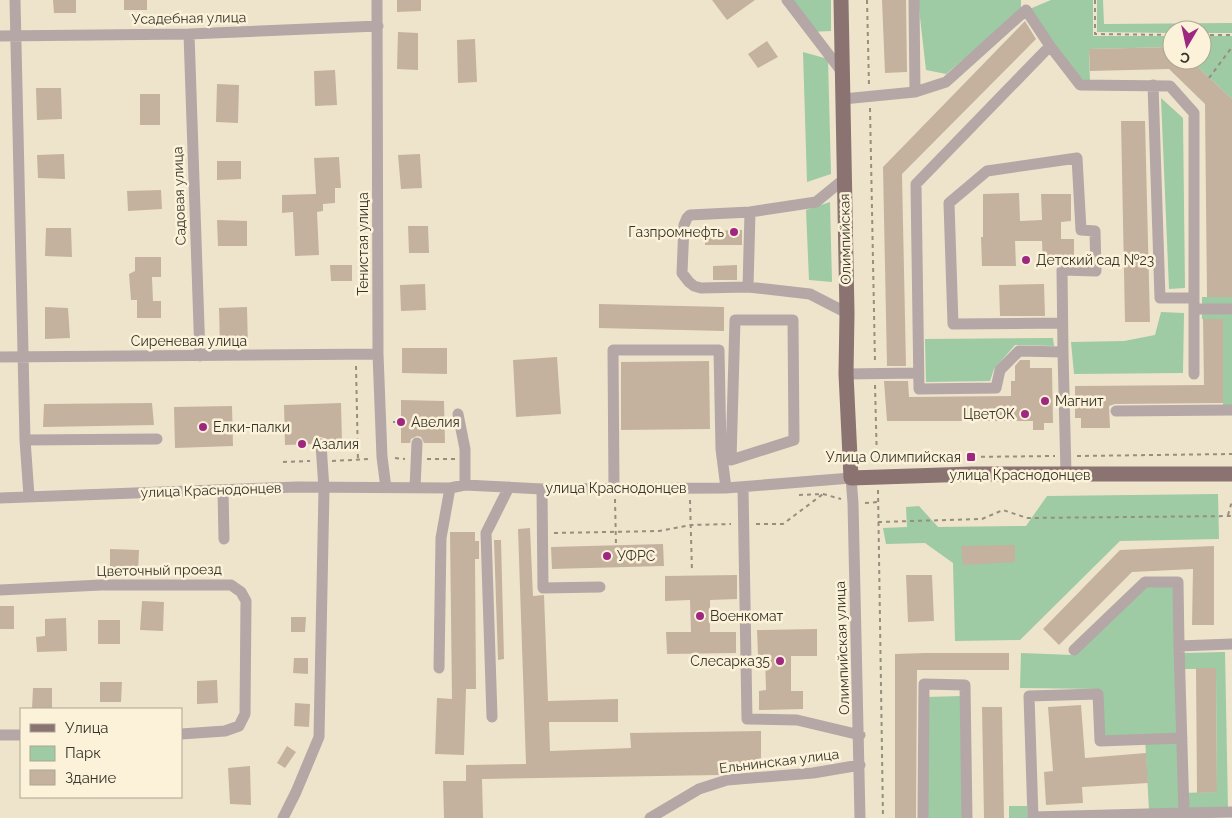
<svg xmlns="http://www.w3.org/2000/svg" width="1232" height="818" font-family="Raleway,sans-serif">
  <rect width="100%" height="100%" fill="#eee4cc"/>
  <path fill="#9ecaa4" d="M789,0H831V31L809,32Z
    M918,0H1021V10L946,74L926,70Z
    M1051,0H1093V36H1172V47L1089,49L1090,83H1081L1027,10Z
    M1097,0H1103L1104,24L1232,23V33H1202V30H1172V33L1097,32Z
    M1202,36H1232V99L1190,60H1202Z
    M803,52L828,59L831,174L807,182Z
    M1161,98L1183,118L1185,288L1169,289Z
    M830,202L832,282L809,280L806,210Z
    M1202,297H1232V408L1223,405V319H1202Z
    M1161,312L1184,313L1183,373L1074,374L1071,342L1124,341L1155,335Z
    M1053,338L1054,346L1015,345L994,369L990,381L926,382L925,339Z
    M1218,494L1219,539L1120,541L1020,640L955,641L953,563L925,543L886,544L883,528L907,527L906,507L919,506L938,527L1026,526L1047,496Z
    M1145,585H1174L1180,793L1217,792L1216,669H1183V653L1225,652L1228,809L1149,810L1145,738L1103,740L1100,689L1020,688L1021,653L1073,655Z
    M963,696L965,818H925V697Z
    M1009,806H1027L1028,818H1009Z"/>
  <path fill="#c4b29e" d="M53,0H76V13H54Z
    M124,0H147V10H124Z
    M397,0H421V11L397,12Z
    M712,0H755L727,20Z
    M882,0H906L907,72L885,73Z
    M1025,21L1036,39L902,174L906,366H887L883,167Z
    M398,32L418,33V70L397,69Z
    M475,39L477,82L458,83L457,40Z
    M767,41L778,57L758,68L748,54Z
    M1172,47V60H1190L1232,99V297H1207L1205,104L1169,69L1090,71L1089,49Z
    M335,70L337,105L315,106L314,71Z
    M217,84L239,85L238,123L216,122Z
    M36,88H61L62,119L37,120Z
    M140,94H160V125H140Z
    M1121,121H1145L1150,322H1125Z
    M64,154L65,179L38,178L37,155Z
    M420,154L422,188L401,189L398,155Z
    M339,157L341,188H335V203L323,204V211L317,212L319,255L295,256L293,212L282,213V195L316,194L314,158Z
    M217,161H241V179L217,180Z
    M161,190L162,209L128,211L127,191Z
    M1019,193L1020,221L1042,220L1041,194H1071V221L1061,222V239H1074V262L1043,263L1042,241H1015L1016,266H982L981,237H983V194Z
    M217,220L247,221V246H218Z
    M408,226H428L429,253H409Z
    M46,228H71L72,257L45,256Z
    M742,230V245H705V231Z
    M135,257H161V277H152L153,301H161V318H137V300H131L129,274L135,271Z
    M330,265H352V281H331Z
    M737,265V280H713V266Z
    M425,284L426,310L401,311L400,285Z
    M1044,284L1045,316H1000L999,285Z
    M599,304L724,307V331L599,328Z
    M45,307L68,308L70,338L45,339Z
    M247,307L248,348H220L219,308Z
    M1203,319H1223V403L1115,404L1109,406L1110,428H1081V418H1075V386L1204,385Z
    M402,348H447V374L402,373Z
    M557,357L561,414L516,417L513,360Z
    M1020,360H1030V368H1052L1053,423H1044V430H1033V421H887L884,381H908L909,397L1011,396V381H1015V366Z
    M709,361L710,429L621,430V362Z
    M401,400L444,401L445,443H424L421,437L417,436L411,439L410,443H401Z
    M152,403L154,425L43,427L44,404Z
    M341,403L342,443L328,444L327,439L321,437L316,438L314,444L285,445L284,405Z
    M232,406L233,446L175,448L174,407Z
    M530,528L533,596L544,595L548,701L618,699V722H549L550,751L631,748L630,733L761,731V770L726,773L719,775L482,779L483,818H444L443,781H466V765L526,764L518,529Z
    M450,532H475V541H479V559H475L476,689H466L464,755L435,754L437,698L452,699Z
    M494,540H501L504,659L498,660Z
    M663,544L664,566L552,569L551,547Z
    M1015,545V562L963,565L961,546Z
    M1214,546V625H1192L1193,569L1132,572L1059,645L1043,629L1120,550Z
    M110,549L139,550L138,574H110Z
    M737,575V599L710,600V632H736V653L667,654L666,632H691L690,600L665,601V576Z
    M906,575H932L934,621L908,622Z
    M142,601L164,602L163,631L140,630Z
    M0,606H14V629H0Z
    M291,617H306L305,632H291Z
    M66,618L67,651L37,652L36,637L45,636V619Z
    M98,620H120V644H98Z
    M817,629V656H791V691H803V709L759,710V691L766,690L765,655H758L757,630Z
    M926,653H1009V670H917L916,818H895V654Z
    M294,658H308V674L293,673Z
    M1196,668H1216L1217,792L1197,793Z
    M217,680L218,703L197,704V681Z
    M100,682H122L121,702H100Z
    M33,688H52V709H32Z
    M295,703L310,704L309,727L294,726Z
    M1081,705L1085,758L1146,753L1148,783L1082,787L1083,803L1046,805L1044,772L1053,771L1048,707Z
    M982,707H1002L1004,818H984Z
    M287,746L296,752L285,768L277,763Z
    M250,766L251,805L230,804L228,768Z"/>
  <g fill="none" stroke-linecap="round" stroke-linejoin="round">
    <path stroke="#968f7e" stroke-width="2" stroke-dasharray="4 4" stroke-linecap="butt" d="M867,0L869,86
      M1095,0V34L1172,35
      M1202,35H1232
      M1209,78L1232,47
      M870,108L875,363
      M356,366L358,461
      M875,385L877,463
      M393,422H401
      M1077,456L1232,454
      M395,458L405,459
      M877,458L1055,456
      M427,459H455
      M332,461L370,459
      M283,462L310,461
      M878,490L883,818
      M799,495L823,494L841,499
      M615,499L616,545
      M690,500L692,572
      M865,503L878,502
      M1228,515L1232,501
      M878,522L982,519L1003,510L1027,518L1232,516
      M756,524H783L823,494
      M554,533L659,531L691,525L731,524"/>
    <path stroke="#b4a7a6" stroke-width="11" d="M15,0L25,440L157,439
      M377,0L378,354L382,457L386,488
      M787,0L842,72
      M914,0L915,92
      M189,34L200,356
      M0,36L189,34L378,26
      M1050,46L916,184L919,389L996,388L1000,370L1019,351L1063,352L1062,270L1096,271L1095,231L1081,230L1077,158L987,171L949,203L953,324L1062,323
      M1153,85L1160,298H1194
      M843,99L915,92L946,82L1026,10L1050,46L1080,85L1170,86L1194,113V374
      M843,180L816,202L750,212L690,215L687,218L684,225L682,273L689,282L694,286L701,288L748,287L810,294L847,313
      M748,287L750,212
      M1194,309H1232
      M735,320H793L794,440L731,460Z
      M1063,352L1066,474
      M0,357L378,354
      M846,374L918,373
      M1116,411L1232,410
      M458,414L465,449V485
      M25,440L29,496
      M743,487L747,719L797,720L860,735
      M415,488L417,443
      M542,489L543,588L600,587
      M614,489L613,350H719L721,449L726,488
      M223,490L224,539
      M0,498L297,487L450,488L465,485L542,489L726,488L851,478L853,503L860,818
      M0,590L101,585H231L241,592L246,601L245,714L239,726L225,731L181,734
      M1232,644L1179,646L1184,813L1232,812
      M1074,650L1145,582H1178L1179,646
      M439,668L441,538L450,488
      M492,717L486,533L509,487
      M0,735H21
      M1182,738L1100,741L1098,694L1029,696L1033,817L1184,813
      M283,818L296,792L319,737L324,489L321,444
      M650,818L699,789L727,780L813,773L860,765
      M923,818L924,684L965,685L967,818"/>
    <path stroke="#8a7371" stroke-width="15" d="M841,0L847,313L846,374L851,478L972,474H1232"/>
  </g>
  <g fill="#9e2781" stroke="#fbf2d9" stroke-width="2">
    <circle cx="734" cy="232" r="5"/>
    <circle cx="1026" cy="260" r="5"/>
    <circle cx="1045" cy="401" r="5"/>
    <circle cx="1025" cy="414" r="5"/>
    <circle cx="401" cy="422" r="5"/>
    <circle cx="203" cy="427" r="5"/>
    <circle cx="302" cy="444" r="5"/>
    <rect x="966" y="452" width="10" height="10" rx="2.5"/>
    <circle cx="607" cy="556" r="5"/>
    <circle cx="700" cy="616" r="5"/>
    <circle cx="780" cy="661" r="5"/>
  </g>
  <g text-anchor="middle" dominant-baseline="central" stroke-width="5" stroke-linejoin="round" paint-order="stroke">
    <g font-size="14" fill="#37342a" stroke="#fbf2d9">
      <text transform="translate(189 18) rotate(-1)">Усадебная улица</text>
      <text transform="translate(179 196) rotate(-92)">Садовая улица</text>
      <text transform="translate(845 239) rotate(-91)">Олимпийская</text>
      <text transform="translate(363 244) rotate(-90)">Тенистая улица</text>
      <text x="189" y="341">Сиреневая улица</text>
      <text x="1020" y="475">улица Краснодонцев</text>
      <text x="616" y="488">улица Краснодонцев</text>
      <text transform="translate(211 490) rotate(-2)">улица Краснодонцев</text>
      <text transform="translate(159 570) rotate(-1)">Цветочный проезд</text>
      <text transform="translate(842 648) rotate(-92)">Олимпийская улица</text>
      <text transform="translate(779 761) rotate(-7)">Ельнинская улица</text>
    </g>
    <g font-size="14" fill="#37342a" stroke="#fbf2d9" text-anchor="start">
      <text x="724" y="232" text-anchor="end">Газпромнефть</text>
      <text x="1036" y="260">Детский сад №23</text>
      <text x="1055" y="401">Магнит</text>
      <text x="1015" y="414" text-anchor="end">ЦветОК</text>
      <text x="411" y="422">Авелия</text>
      <text x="213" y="427">Елки-палки</text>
      <text x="312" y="444">Азалия</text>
      <text x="961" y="457" text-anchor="end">Улица Олимпийская</text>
      <text x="617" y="556">УФРС</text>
      <text x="710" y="616">Военкомат</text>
      <text x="770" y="661" text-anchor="end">Слесарка35</text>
    </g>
  </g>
  <rect x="20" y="708" width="162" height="90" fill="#fbf2d9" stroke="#ada693"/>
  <rect x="30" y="724" width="25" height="8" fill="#8a7371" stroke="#ada693"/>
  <text x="65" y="733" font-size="15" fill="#37342a">Улица</text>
  <rect x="30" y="746" width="25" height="15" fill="#9ecaa4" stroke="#ada693"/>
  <text x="65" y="758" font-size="15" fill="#37342a">Парк</text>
  <rect x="30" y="770" width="25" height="15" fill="#c4b29e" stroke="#ada693"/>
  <text x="65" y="783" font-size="15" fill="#37342a">Здание</text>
  <g transform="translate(1187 45) rotate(189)"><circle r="24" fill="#fbf2d9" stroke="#ada693"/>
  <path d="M0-4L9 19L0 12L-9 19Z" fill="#9e2781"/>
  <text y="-8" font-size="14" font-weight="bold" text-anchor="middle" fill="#37342a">С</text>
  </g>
</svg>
